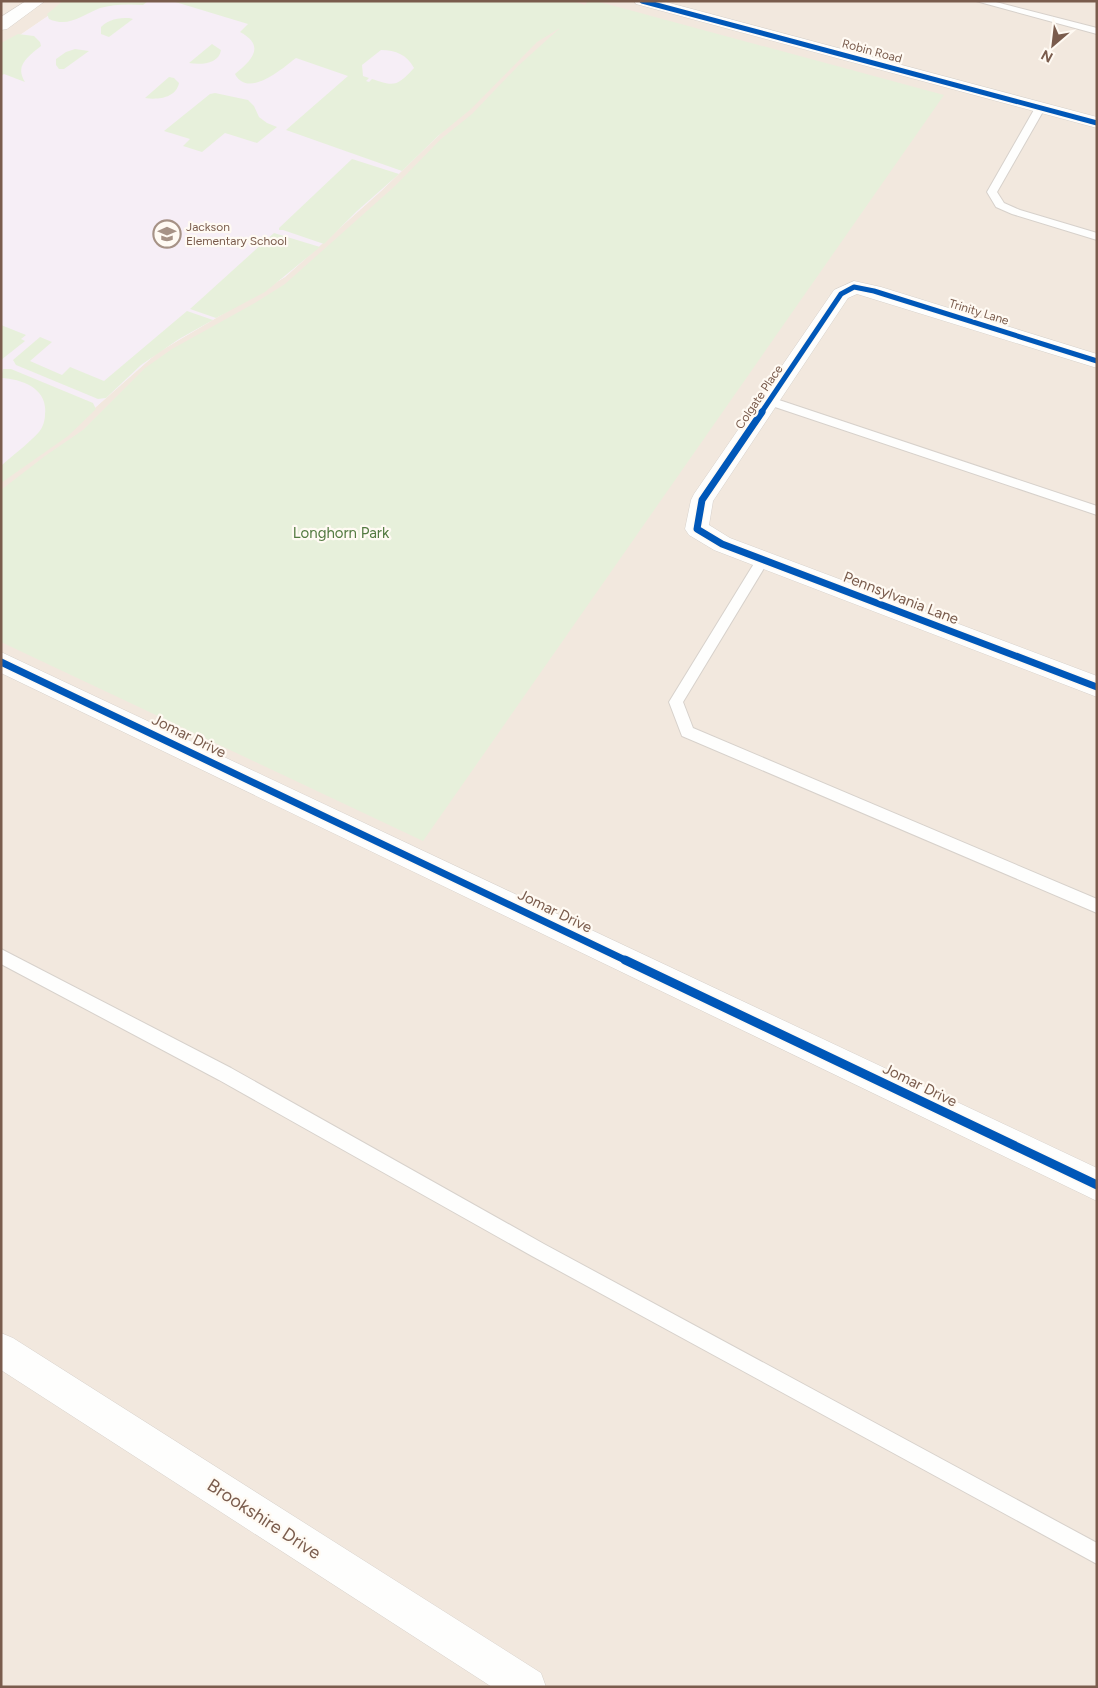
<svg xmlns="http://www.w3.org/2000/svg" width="1098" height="1688" font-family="Figtree,sans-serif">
  <rect width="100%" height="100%" fill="#f9f5f0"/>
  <path fill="#f2e8de" d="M1,1H70L1,48Z
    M572,1H1097V1687H1V481L80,421L157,353L285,277L381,191L468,107Z"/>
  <path fill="#f6eef6" d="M70,1H572L468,107L381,191L285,277L157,353L80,421L1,481V48Z"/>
  <path fill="#e7f0db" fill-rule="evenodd" d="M63,1H148L143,5C128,4 114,4 100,8C82,15 69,28 49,19L47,14Z
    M172,1H572L585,5L588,1H596L944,95L423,841L1,642V490L45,456L83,430L145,368L172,349L253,304L285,284L395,186L441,139L472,114L518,66L560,28L537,42L471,109L438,136L402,171L286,130L348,76L296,58C283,68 248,99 235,74C252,60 266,46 240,32L248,24ZM381,50C396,50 407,55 414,68C397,86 395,87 372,79L369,82L366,81L369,78L363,76L362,65Z
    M129,18L133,19L109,37L101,34V27C109,19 118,18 129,18Z
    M18,34L34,36L40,42L41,46C29,56 14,65 25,82L4,74L1,76V43Z
    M212,44L221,50C219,64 201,65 189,63Z
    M75,49L89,51L64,69H59L56,65V59L66,52Z
    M169,77L174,78L179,83C176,98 158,100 145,98Z
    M215,93L248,100L254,106L259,117L267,123L277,127L257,143L225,133L202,152L183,146L190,139L164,131L210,94Z
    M352,159L399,174L357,211L324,244L283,230H279V228Z
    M274,233L320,247L265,292L216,318L190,309Z
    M187,311L213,320L179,339L141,365L106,398L98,399L16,365L13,360L40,337L52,342L30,361L62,375L70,367L104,381Z
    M1,325L26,335L21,339L25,341L1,360Z
    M3,369H11L93,403L96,409L68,436L1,483V466C13,455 28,444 39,432C43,427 45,420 45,414C48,389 23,379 1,378Z"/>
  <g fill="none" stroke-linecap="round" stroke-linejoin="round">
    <g stroke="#d7d1cb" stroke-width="2">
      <path id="lane" d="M976,1H992L1097,28V34Z
        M1040,105L1045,108L997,192L1004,203L1020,210L1097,233V240L1012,214L996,207L987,192L1035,108Z
        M770,397L1097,506V515L766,404L764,401Z
        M763,555L768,557L769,560L683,702L693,728L1097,899V913L682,736L669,702L758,557Z
        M1,949L231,1068L544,1244L1097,1543V1564L532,1256L219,1080L1,964Z"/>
    </g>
    <g stroke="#d7d1cb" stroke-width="1">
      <path id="street" d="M26,1H45L7,29L1,30V17Z
        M634,1H662L1097,117V128L636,4Z
        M854,281L881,287L1097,354V368L857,294L848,298L713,501L709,525L730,538L1097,676V697L714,550L689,535L685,529L691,500L694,494L834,290Z
        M1,652L1097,1168V1201L1,673Z
        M1,1333L13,1338L541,1673L546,1687H492L1,1370Z"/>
    </g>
    <use href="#lane" fill="#fefefd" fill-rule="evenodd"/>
    <use href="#street" fill="#fefefd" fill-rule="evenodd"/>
    <g stroke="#fffaf3" stroke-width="7">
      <path id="cycleway-far2" d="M642,1L1097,123
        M761,413L841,294L854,287L874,291L1097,361"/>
    </g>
    <g stroke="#fffaf3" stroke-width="10">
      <path id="cycleway-far1" d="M762,412L702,500L697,529L722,544L1097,687
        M1,662L627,961"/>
    </g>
    <g stroke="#fffaf3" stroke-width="12">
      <path id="cycleway" d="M625,960L1097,1185"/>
    </g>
    <use href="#cycleway-far2" stroke="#0057b8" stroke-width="5"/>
    <use href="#cycleway-far1" stroke="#0057b8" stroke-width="7"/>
    <use href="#cycleway" stroke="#0057b8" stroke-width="9"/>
  </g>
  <defs>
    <g id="school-ring" transform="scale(1.4375)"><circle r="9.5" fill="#fffaf3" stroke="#a69286" stroke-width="1.5"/><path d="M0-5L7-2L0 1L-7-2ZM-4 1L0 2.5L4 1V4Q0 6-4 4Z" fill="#a69286"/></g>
  </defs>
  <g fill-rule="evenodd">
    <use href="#school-ring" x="167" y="234"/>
  </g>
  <g text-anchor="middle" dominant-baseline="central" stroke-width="4.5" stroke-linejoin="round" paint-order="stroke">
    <g font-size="12" fill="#7a5c4d" stroke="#fffaf3">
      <text transform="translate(872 51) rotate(15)">Robin Road</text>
      <text transform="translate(979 312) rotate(17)">Trinity Lane</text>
      <text transform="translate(759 397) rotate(-56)">Colgate Place</text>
    </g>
    <g font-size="12" fill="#7a5c4d" stroke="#fffaf3" text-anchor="start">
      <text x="186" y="227">Jackson<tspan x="186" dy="14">Elementary School</tspan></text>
    </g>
    <g font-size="15" fill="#537a41" stroke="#fffaf3">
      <text x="341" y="533">Longhorn Park</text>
    </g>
    <g font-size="15" fill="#7a5c4d" stroke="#fffaf3">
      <text transform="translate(901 598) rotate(21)">Pennsylvania Lane</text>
      <text transform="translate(189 736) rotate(26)">Jomar Drive</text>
      <text transform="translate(555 911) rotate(26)">Jomar Drive</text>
      <text transform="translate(920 1085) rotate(26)">Jomar Drive</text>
    </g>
    <g font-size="18" fill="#7a5c4d" stroke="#fffaf3">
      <text transform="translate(264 1519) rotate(33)">Brookshire Drive</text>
    </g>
  </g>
  <rect width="1098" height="1688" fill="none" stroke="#7a5c4d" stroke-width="5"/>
  <g transform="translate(1053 45) rotate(208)" stroke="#fffaf3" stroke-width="4" paint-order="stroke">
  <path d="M0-4L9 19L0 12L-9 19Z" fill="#7a5c4d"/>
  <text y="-8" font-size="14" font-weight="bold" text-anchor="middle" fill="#7a5c4d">N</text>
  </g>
</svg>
